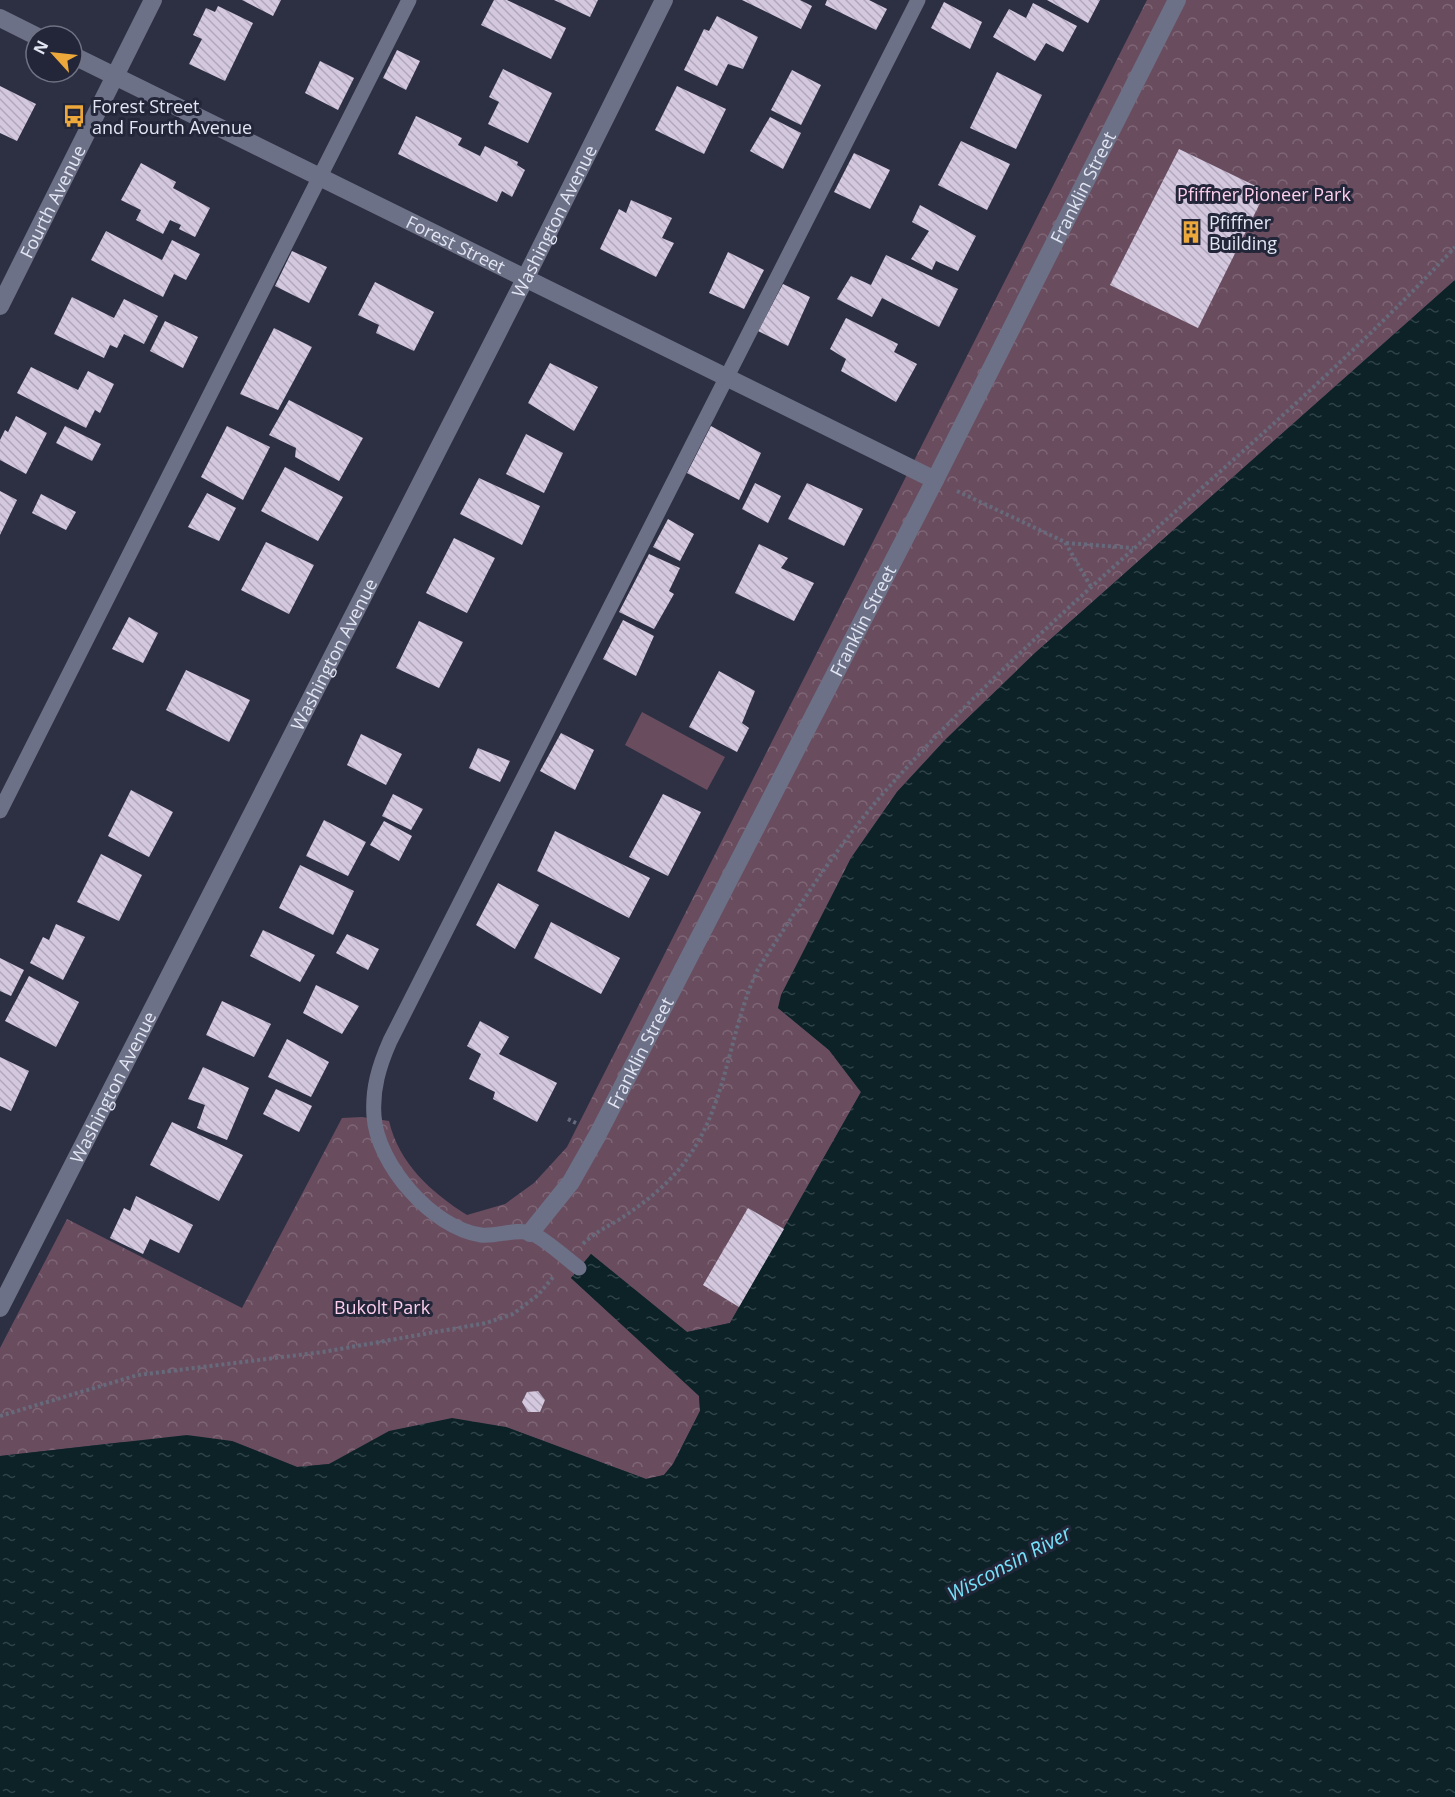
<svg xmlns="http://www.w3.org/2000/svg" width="1455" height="1797" font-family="'Open Sans',sans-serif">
  <defs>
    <pattern id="park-crowns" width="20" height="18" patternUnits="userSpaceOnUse" patternTransform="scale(1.5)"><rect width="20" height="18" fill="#694d5f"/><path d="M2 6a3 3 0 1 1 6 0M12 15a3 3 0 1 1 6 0" fill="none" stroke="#7e6676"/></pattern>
    <pattern id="water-ripples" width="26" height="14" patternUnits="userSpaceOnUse" patternTransform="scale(1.5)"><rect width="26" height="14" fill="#0c2227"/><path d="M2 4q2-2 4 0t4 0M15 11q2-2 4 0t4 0" fill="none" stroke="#2f4247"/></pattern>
    <pattern id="building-back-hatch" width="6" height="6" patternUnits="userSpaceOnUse" patternTransform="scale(1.5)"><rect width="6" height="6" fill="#d4c8df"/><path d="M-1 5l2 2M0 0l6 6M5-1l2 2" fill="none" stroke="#b0a7ba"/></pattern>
  </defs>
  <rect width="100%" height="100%" fill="#2d3043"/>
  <path fill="url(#park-crowns)" d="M1147,0H1455V280L1035,653L945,740L897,792L851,858L778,1008L829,1050L861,1092L730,1323L687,1332L591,1254L571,1278L699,1395L700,1411L673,1464L664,1475L646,1479L506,1427L345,1457L329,1464L297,1467L232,1441L123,1442L0,1456V1348L67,1219L242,1308L342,1118L362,1117L389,1121C399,1164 432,1193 467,1215L505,1204L534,1183L567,1147Z"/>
  <path fill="#694d5f" d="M642,712L725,757L707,790L625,745Z"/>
  <path fill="url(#water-ripples)" d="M1455,280V1797H0V1456L187,1435L232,1441L297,1467L329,1464L389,1431L452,1418L506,1427L646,1479L664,1475L673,1464L700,1411L699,1396L571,1278L591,1254L687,1332L730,1323L861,1092L829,1050L778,1008L781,995L851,858L897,792L945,740L1035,653Z"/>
  <path fill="url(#building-back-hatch)" d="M242,0H281L273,16Z
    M494,0H507L566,28L551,59L481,25Z
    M554,0H598L590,17Z
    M742,0H800L812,6L801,29Z
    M827,0H869L887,9L876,30L825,5Z
    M1047,0H1100L1088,23Z
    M944,2L982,22L970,49L931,28Z
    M1033,3L1077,26L1063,52L1046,43L1035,61L993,37L1009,9L1026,18Z
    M218,6L253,23L225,81L189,64L202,39L193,35L206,8L215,12Z
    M717,16L758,37L743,69L728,64L717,86L684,70L704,29L709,31Z
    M397,50L420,61L406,90L383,78Z
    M320,61L354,78L338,110L305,93Z
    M503,69L552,93L528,143L488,124L499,102L489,97Z
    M792,70L821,85L801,125L771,110Z
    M997,72L1042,95L1016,149L970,128Z
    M0,86L36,104L17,141L0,133Z
    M677,86L726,109L704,154L655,130Z
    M416,116L462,138L458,145L480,156L485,146L518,162L517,165L525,170L512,197L502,191L497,202L398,154Z
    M770,117L801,133L783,169L750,151Z
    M961,141L1010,164L987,210L938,185Z
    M1179,149L1266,191L1198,328L1110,285Z
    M854,153L890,170L870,209L834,192Z
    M141,163L176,182L173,188L210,208L195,237L179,229L181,225L170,220L163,234L136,220L141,210L121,200Z
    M631,200L672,218L662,238L674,243L656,277L600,249L619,209L626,213Z
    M920,205L976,236L958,271L936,261L932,270L911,259L929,231L912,222Z
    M106,231L162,260L172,240L200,254L186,280L174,274L163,297L91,260Z
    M292,251L327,267L309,303L275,286Z
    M728,252L764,270L744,309L709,293Z
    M886,255L958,289L939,327L882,298L872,317L837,299L851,276L871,285Z
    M375,282L434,312L414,351L376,333L379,325L358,315Z
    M783,284L810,297L788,346L758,331Z
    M72,297L114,318L124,299L158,316L144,344L124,334L117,348L110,345L104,358L54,334Z
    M846,318L898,344L894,352L917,364L896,402L841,371L846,359L830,349Z
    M165,321L198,337L183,368L150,351Z
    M274,328L312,347L278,410L240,394Z
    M550,363L598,387L574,431L528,403Z
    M31,367L78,390L88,371L114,384L100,413L95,410L86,428L17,393Z
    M289,400L363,438L339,481L295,457L296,448L269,435Z
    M16,416L47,433L26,474L0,460V440L5,430L8,432Z
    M65,426L101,444L92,461L56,443Z
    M227,426L270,447L243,500L201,477Z
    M711,426L761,453L739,500L687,473Z
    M526,434L563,453L544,493L506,474Z
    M285,467L343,497L318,541L261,511Z
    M479,478L540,506L522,545L460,514Z
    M755,483L781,496L768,523L742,509Z
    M807,483L863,509L844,546L788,519Z
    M0,491L17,500L0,535Z
    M207,493L236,508L219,541L188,527Z
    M41,494L76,512L66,530L32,513Z
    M668,519L694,534L680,561L653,547Z
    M454,538L495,558L467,613L426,593Z
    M266,542L314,565L289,614L241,590Z
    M759,544L788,558L781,568L814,583L794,621L735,593Z
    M649,554L680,568L669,591L674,594L654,629L619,612Z
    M129,617L158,633L143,663L112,649Z
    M623,620L654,636L636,676L603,659Z
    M419,621L463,642L439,688L396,668Z
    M186,670L250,700L229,742L166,710Z
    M719,671L755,691L742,723L749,728L737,752L689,727Z
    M561,733L594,750L575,790L540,771Z
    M361,734L402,754L386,785L347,765Z
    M478,748L510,761L500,782L469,768Z
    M131,790L173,812L149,857L108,836Z
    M393,794L423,809L411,830L382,816Z
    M663,794L701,812L668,876L629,857Z
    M324,820L366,842L348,876L306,856Z
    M384,821L412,836L399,861L370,845Z
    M555,831L650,878L629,918L537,871Z
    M101,854L142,875L119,921L77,902Z
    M300,865L354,891L333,935L279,908Z
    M498,883L539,905L515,949L476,925Z
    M551,922L620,958L601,994L534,958Z
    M56,924L85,937L63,980L30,963L43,937L49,940Z
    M263,930L315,955L300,982L250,956Z
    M347,934L379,949L368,970L336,953Z
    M0,958L24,970L11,996L0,991Z
    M29,976L79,1002L56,1047L5,1021Z
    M316,985L359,1006L342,1034L303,1013Z
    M222,1001L271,1024L254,1057L206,1035Z
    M480,1021L509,1037L499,1054L557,1083L537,1122L493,1099L495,1092L469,1079L481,1054L467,1046Z
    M287,1039L329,1062L311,1097L268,1077Z
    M0,1057L29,1071L11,1111L0,1106Z
    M203,1067L249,1088L227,1140L197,1128L205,1105L188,1099Z
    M276,1089L312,1106L299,1132L263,1114Z
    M172,1122L243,1155L219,1201L150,1165Z
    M136,1196L193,1225L179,1253L150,1239L143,1254L110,1238L124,1208L130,1211Z
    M748,1208L784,1229L739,1307L703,1285Z
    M538,1391L545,1400L540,1412H528L522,1402L527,1392Z"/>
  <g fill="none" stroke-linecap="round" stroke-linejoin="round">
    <path stroke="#676a7b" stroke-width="4" stroke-dasharray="3 3" stroke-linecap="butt" d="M957,491L1065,542L1091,587
      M1066,543L1133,548
      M568,1119L576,1123
      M583,1244C594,1233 605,1228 617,1221C640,1206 663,1189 680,1168C728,1110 727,1034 758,969C801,903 844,835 898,777C1071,587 1280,435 1455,247
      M0,1416L138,1375L323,1352L486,1323L513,1314L538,1295L554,1276"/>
    <path stroke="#6d7187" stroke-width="15" d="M0,811L409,0
      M579,1268C567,1259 544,1238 531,1233C516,1228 496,1237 481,1235C432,1228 377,1164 374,1116C372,1089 379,1066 390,1041L918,0"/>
    <g stroke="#6d7187" stroke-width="18">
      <path d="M0,18L36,36"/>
      <path id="s1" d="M72,55L935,480"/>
      <path id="s2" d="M0,306L153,0"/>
      <path id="s3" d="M530,1233L571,1182L597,1136L935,480L1177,0"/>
      <path id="s4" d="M0,1308L526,277L664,0"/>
    </g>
  </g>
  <defs>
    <g id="bus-bare" transform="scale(1.8)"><path d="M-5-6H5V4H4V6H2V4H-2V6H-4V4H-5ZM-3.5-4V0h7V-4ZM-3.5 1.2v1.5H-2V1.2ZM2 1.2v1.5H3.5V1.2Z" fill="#eda83b" stroke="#232639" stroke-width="2.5" paint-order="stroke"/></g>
    <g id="building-bare" transform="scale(1.8)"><path d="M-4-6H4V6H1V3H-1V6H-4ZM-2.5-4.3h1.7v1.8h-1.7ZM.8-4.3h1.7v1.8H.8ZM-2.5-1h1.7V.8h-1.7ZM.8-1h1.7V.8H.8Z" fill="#eda83b" stroke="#232639" stroke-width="2.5" paint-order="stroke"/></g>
  </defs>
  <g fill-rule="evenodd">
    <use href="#bus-bare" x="74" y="116"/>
    <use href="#building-bare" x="1191" y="232"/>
  </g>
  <g text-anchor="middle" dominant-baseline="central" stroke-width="6" stroke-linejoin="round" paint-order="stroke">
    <g font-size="18" fill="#e2e5f2" stroke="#232639" text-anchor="start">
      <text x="92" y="106">Forest Street<tspan x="92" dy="21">and Fourth Avenue</tspan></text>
      <text x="1209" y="222">Pfiffner<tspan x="1209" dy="21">Building</tspan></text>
    </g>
    <g font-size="18" fill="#e2e5f2" stroke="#232639">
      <text stroke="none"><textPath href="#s3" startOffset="1184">Franklin Street</textPath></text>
      <text stroke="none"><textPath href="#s2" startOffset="117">Fourth Avenue</textPath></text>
      <text stroke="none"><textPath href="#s4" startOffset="1220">Washington Avenue</textPath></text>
      <text stroke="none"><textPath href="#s1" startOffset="428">Forest Street</textPath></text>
      <text stroke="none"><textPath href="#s3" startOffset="698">Franklin Street</textPath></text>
      <text stroke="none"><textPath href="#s4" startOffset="734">Washington Avenue</textPath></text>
      <text stroke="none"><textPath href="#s3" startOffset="212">Franklin Street</textPath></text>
      <text stroke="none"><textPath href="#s4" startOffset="248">Washington Avenue</textPath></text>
    </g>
    <g font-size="18" fill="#fdcfec" stroke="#232639">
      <text x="1264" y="194">Pfiffner Pioneer Park</text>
      <text x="382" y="1307">Bukolt Park</text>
    </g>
    <g font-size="20" font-style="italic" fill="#75e2fa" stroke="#232639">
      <text transform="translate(1009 1563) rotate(-28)">Wisconsin River</text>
    </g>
  </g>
  <g transform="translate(54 54) rotate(297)"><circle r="28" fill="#232639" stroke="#6f7283" stroke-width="1.5"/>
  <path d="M0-4.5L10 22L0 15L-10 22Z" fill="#eda83b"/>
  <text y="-9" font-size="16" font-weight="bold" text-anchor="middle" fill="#e2e5f2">N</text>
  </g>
</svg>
